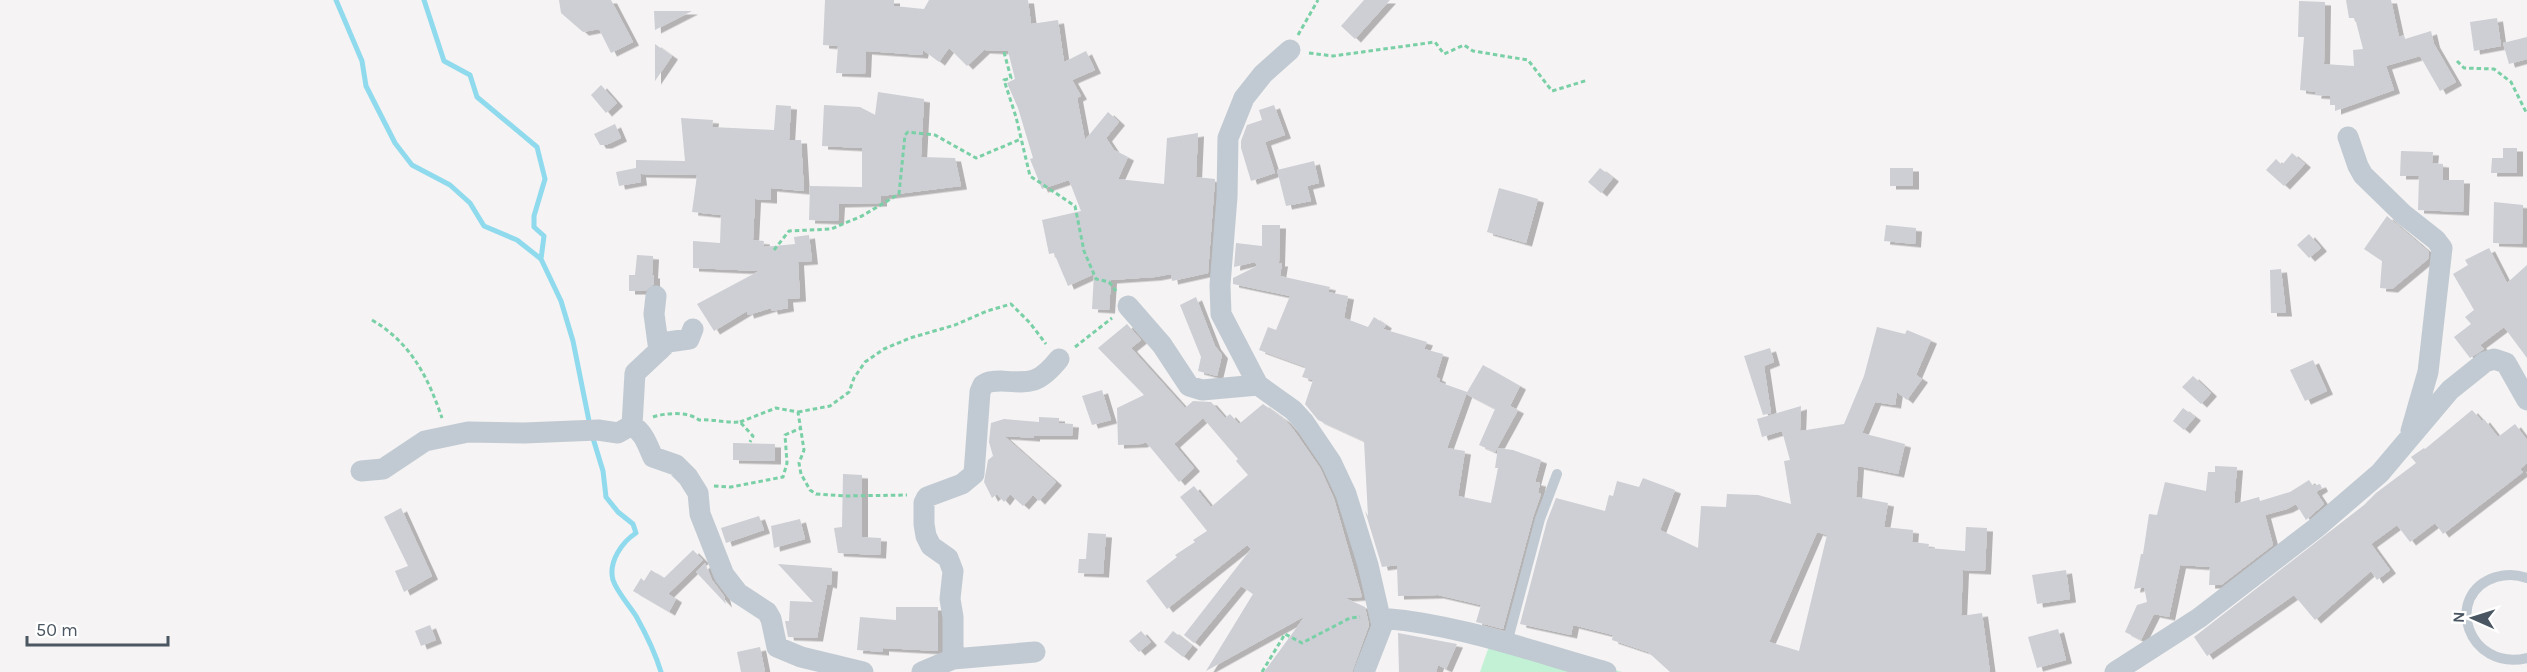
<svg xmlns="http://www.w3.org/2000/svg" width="2527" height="672" font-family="Karla,sans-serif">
  <defs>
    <filter id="shadow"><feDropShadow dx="6" dy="3.5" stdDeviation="0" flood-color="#0004"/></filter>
  </defs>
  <rect width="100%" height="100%" fill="#f5f3f3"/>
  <path fill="#c3f1d5" d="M1493,635L1622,672H1480Z"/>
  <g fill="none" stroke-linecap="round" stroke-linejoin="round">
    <path stroke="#90daee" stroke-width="5" d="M336,0L362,61L366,86L395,143L412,165L450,185L470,203L484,226L517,240L541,259L561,301L573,341L590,426
      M424,0L444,61L470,75L477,97L537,147L545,179L534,216V227L544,236L541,259
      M592,435L603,471L606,497L618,512L633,524L636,533C622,542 608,562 613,580C617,592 629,605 636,616C646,634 655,652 661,672"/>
  </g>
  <path fill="#cdcfd5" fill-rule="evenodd" filter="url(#shadow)" d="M559,0H611L633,42L611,53L599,29L583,32L561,13Z
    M825,0H894V6L924,9L929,0H1028L1031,24L1058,20L1064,62L1086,51L1095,70L1072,80L1081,96L1077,98L1085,140L1108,112L1119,122L1106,138L1114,150L1128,157L1118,179L1164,184L1167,138L1198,133L1196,177L1215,179L1208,273L1172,281L1171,274L1155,277L1111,280L1109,310L1092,309L1094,274L1068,286L1054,253L1049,254L1042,220L1081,211L1069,180L1042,189L1030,159L1033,158L1018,108L1007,83L1015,79L1008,51L984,50L967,66L949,48L939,62L923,50L922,55L866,51L865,74L836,73L838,46L823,45Z
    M1364,0H1390L1355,39L1341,26Z
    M2346,0H2391L2399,37L2404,35L2405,39L2431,31L2434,44L2456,82L2440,91L2420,56L2386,66L2394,90L2335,111V105H2330V96L2315,95L2316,92L2300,90L2304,37H2298L2299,1L2325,2L2324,64L2354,66L2353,50L2363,49L2355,18H2349Z
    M654,11H692L655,30Z
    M2497,18L2501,46L2474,51L2470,22Z
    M2527,37V59L2509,64L2503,43Z
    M655,44L672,56L655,81Z
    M601,85L617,103L606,113L591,95Z
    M878,92L924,99L921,157L955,158L961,186L881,196V203L839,204L838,221L809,220L810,186L862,187V148L822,146L824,105L860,107L875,115Z
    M776,105L791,106L789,140H801L804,191L771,188V200L755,199L753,240L764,241L763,247L795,244L794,237L809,235L812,261L798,262L800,298L787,299L788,308L772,311L771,308L748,315L747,311L714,331L697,304L759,271L693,268V241L720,243L721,215L692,212L697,175L640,174L641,182L619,186L616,172L636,168V160L685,161L681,118L713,120L712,127L774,130Z
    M1274,105L1285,135L1265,142L1275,173L1251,181L1241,148V141L1247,125L1262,120L1259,110Z
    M615,124L621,138L606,145H600L594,134Z
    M2503,148H2517V173H2491L2492,158H2503Z
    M2401,151L2433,152L2432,163L2443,164V180H2464L2463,212L2418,210L2419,176H2400Z
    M2292,153L2305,164L2284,186L2266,170L2276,159L2282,165Z
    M1314,161L1319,183L1307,186L1311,201L1286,206L1277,170Z
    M1600,168L1613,178L1601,193L1588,182Z
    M1890,168H1913V186H1890Z
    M1499,188L1538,199L1526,243L1487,232Z
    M2494,202L2523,205L2522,244L2493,243Z
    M2387,216L2429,252L2428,259L2392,289L2380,288L2382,261L2364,249Z
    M1262,225H1280L1279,263H1282L1280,276L1330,287L1328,292L1348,296L1344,318L1368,327L1374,317L1386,325L1383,329L1427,342L1424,349L1443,354L1436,377L1440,379L1439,382L1467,392L1447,448L1465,451L1458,496L1491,503L1498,468H1495L1498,448L1513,450L1541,460L1535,482L1540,483L1538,493L1541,494L1533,517L1503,629L1476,622L1481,605L1438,595L1398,596L1397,565L1382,567L1365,511L1368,516L1364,441L1318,420L1305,404L1313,380L1302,377L1306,367L1259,350L1268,327L1276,330L1290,296L1233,284V278L1257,266L1255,262L1234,267L1236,243L1262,246Z
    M1886,225L1916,228L1915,244L1884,241Z
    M2309,234L2321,248L2309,258L2297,245Z
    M2489,248L2507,283L2527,265V358L2504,327L2480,345L2484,349L2470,358L2454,337L2471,324L2465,317L2474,310L2453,274L2468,265L2465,260Z
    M637,255L653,256L652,275H654V284L645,291H629V275H635Z
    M2281,269L2286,313H2271L2270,270Z
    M1196,297L1215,346L1222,355L1217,376L1198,371L1201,357L1180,305Z
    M1127,324L1141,340L1131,348L1185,408L1193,401L1211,402L1225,418L1230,414L1239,424L1263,404L1285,420L1293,429L1320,468L1334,499L1362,597L1345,598L1365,607L1369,625L1352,672H1264L1305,616L1206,671L1253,594L1241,586L1194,643L1184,635L1251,549L1247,545L1167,609L1146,581L1177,557L1175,555L1195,542L1193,540L1207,531L1180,497L1194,486L1211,507L1248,475L1236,461L1238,459L1203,418L1174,444L1194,468L1179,482L1146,442L1141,444L1118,445L1117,408L1144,395L1098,348Z
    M1877,327L1905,334L1907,330L1931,340L1916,375L1922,379L1907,400L1897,392L1895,405L1875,402L1862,433L1905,444L1898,474L1858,466L1856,497L1888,503L1884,527L1913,530L1912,542L1929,544L1928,548L1965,551L1966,527L1987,528L1985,571L1963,570L1961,616L1982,613L1990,672H1670L1648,652L1612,640L1613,635L1573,625L1571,635L1520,624L1547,521L1556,498L1605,511L1609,495L1613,496L1617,481L1639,487L1643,478L1675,490L1660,530L1698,548L1701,506L1726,507L1727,494L1758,495L1791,504L1784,461L1790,460L1782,431L1762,437L1757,419L1801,406L1800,431L1844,424L1864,376ZM1817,532L1827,535L1799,651L1769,642Z
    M1770,348L1774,362L1764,366L1771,413L1763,415L1744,356Z
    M2313,360L2327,391L2305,401L2290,370Z
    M1483,365L1520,386L1510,406L1518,410L1495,452L1479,445L1495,409L1466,394Z
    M2193,376L2211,393L2201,404L2182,387Z
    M1102,390L1111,420L1092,425L1082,396Z
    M2183,408L2195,417L2184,430L2173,421Z
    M2472,410L2482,421L2484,419L2498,437L2515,424L2527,440V463L2520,469L2523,472L2443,534L2435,523L2410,542L2397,525L2371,544L2390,570L2377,580L2371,571L2315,620L2294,595L2207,656L2194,637L2364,505L2376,493L2416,463L2411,457L2424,448L2425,449Z
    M1039,417L1059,418V423L1073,424L1072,436H1034V438L1004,436L1056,482L1039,501L1033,495L1023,506L1010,494L1004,502L997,494L992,498L984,482L988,460L993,456L989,442L991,423L1004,419L1039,422Z
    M733,443L775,444V461L733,460Z
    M2215,466L2237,467L2234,504L2259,497L2260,501L2290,492L2309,480L2313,486L2320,484L2322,488L2316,492L2324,504L2306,520L2296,504L2287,509L2265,515L2273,545L2221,585H2209L2210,567L2180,565L2169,617L2154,614L2141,640L2125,632L2137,605L2147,602L2144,587L2134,589L2141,554H2143L2149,514L2157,515L2165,482L2206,491L2208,472H2215Z
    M843,474L862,475V537L881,538L880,555L838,553L834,528L842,527Z
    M401,508L432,576L404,592L395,571L408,566L384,517Z
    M759,516L764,530L726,543L721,528Z
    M800,519L805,539L774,548L771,526Z
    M1088,533L1106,534L1103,574L1078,573L1079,559H1086Z
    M693,550L703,560L668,594L676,599L669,612L633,591L641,578L644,581L651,570L664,578Z
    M705,563L712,580L724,596L726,604L696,572Z
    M778,564L832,568L831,585L827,584L817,638L788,637L785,621H789L790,601L813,602Z
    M2066,570L2070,599L2037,604L2032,575Z
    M896,607H938V651L883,648V652L857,650L860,617L896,620Z
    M430,625L436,640L421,646L415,631Z
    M2058,629L2066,660L2037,668L2028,637Z
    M1141,631L1151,642L1139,652L1129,641Z
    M1173,631L1192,646L1183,657L1164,642Z
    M1398,633L1457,644L1446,669L1438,665L1436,672H1399Z
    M760,647L765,672H741L737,652Z"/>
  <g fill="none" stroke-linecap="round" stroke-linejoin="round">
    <path stroke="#7ad0a6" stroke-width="3" stroke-dasharray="4.5 3" stroke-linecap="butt" d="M1298,35L1318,0
      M1004,52L1011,78L1004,80L1016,117L1030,176L1075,206L1084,251L1096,279L1109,282L1116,291
      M1309,53L1333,56L1435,42L1444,54L1464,45L1473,51L1528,60L1552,91L1588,80
      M2457,61L2464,68L2494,69L2511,82L2527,114
      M774,250L789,231L831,229L862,216L899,194L905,135L908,132L935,135L976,158L1021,139
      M372,320C411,343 428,377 442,418
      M1075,347L1112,318
      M798,412L830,406L849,392L854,378L865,362L884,349L910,338L955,325L987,311L1011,304L1030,323L1046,344
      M653,417C665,413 688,411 699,420C714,419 726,423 740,422L753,436L750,442
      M740,422L776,408L798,412L804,450L799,463L801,474L810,490L816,494L845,496L907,495
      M714,486L731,487L783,477L787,463L785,435L801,428
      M1262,672L1285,634L1302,643L1350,618L1360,617"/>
    <path stroke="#c1cad2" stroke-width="10" d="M2527,578C2516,574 2507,574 2496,577C2442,594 2468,672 2527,658
      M1507,643L1540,519L1557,474"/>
    <path stroke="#c1cad2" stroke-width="21" d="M2348,137L2358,166L2363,175L2403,214L2436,240L2442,248L2428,372L2411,431
      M656,296L654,314L659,351
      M1128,306L1162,345L1189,386L1202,390L1258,385L1293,410L1304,422L1331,462L1346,494L1368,565L1382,626L1364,672
      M1258,385L1221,314L1220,285L1227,197L1228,138L1244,98L1263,74L1290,50
      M632,425L635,373L668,342L689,339L693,329
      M361,471L383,469L425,441L468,432L524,433L598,430L618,433L632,425C644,433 647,444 653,457L676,465L688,477L698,493L700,514L724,575L738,593L767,612L771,619L777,647L801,657L863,672
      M1380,618C1458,624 1531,651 1606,672
      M953,659V617L950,599L953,571L948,558L931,546L926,536L924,524V503L927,497L962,484L974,474L980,392L983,385C988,381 994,381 1001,381C1031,383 1039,384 1059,359
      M922,672L953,659L1035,652
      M2115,672L2199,618L2316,528L2380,473L2450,390L2485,362L2494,359L2506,363L2527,400"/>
  </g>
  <g transform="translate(2473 618) rotate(273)" stroke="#ffffff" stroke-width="4.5" paint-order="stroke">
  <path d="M0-4.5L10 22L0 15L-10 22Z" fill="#4a5661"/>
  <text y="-9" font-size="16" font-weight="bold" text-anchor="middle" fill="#4a5661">N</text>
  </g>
  <path d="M27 636v9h141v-9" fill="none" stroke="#4a5661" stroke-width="3"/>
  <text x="36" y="636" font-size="18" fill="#4a5661" stroke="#ffffff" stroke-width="4.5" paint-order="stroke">50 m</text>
</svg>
